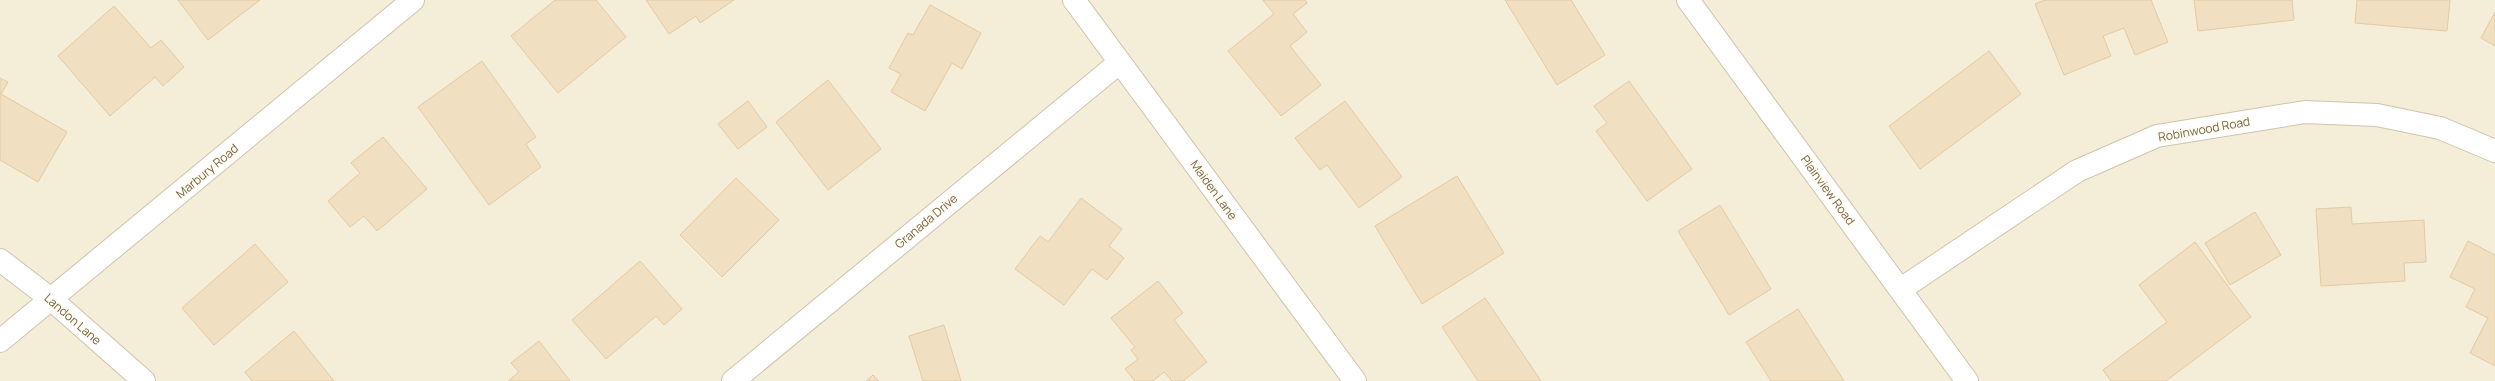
<svg xmlns="http://www.w3.org/2000/svg" width="2495" height="381" font-family="Manrope,sans-serif">
  <rect width="100%" height="100%" fill="#fcf9e9"/>
  <path fill="#f4edd7" d="M0,0H2495V381H0Z"/>
  <path fill="#f1dfc1" stroke="#e3caa1" d="M178,0H260L208,40Z
    M555,0H596L626,37L558,93L511,36Z
    M646,0H734L700,23L696,16L669,34Z
    M1263,0H1305L1307,3L1293,14L1307,32L1290,46L1321,85L1281,116L1228,51L1274,14Z
    M1505,0H1571L1605,55L1557,85Z
    M2045,0H2151L2168,42L2135,55L2124,28L2103,36L2111,56L2064,75L2035,4Z
    M2194,0H2292L2294,20L2198,31Z
    M2357,0H2450L2447,31L2355,23Z
    M930,5L981,33L962,69L952,63L925,111L891,92L901,74L889,68L908,33L913,35Z
    M114,6L151,48L161,40L184,67L163,86L155,77L110,116L58,56Z
    M2495,12V46L2481,38Z
    M1989,51L2021,94L1920,169L1889,126Z
    M482,61L536,137L526,144L541,167L489,205L418,107Z
    M0,78L8,82L1,94L67,132L38,182L0,160Z
    M828,80L881,149L828,190L776,122Z
    M1629,81L1692,169L1647,201L1596,131L1607,123L1594,106Z
    M748,101L767,127L738,149L718,124Z
    M1345,101L1402,177L1359,208L1327,165L1320,170L1295,138Z
    M383,137L427,189L377,231L364,216L350,227L328,201L360,173L351,163Z
    M1457,176L1504,253L1422,304L1375,226Z
    M736,178L779,220L722,277L680,235Z
    M1081,198L1122,229L1109,246L1124,258L1107,280L1092,269L1064,305L1015,269L1040,236L1048,242Z
    M1720,205L1771,289L1729,315L1678,231Z
    M2351,207L2352,224L2424,220L2426,262L2404,263L2405,281L2321,286L2316,209Z
    M2255,212L2281,255L2230,285L2205,243Z
    M2468,241L2495,255V366L2470,353L2488,318L2466,307L2475,289L2450,277Z
    M2195,242L2251,317L2166,381H2111L2103,370L2167,322L2139,285Z
    M255,244L288,282L214,345L182,308Z
    M640,261L682,309L664,325L656,316L606,359L572,320Z
    M1158,281L1183,313L1174,320L1207,362L1183,381H1172L1164,372L1153,381H1135L1125,369L1138,359L1131,350L1135,347L1111,318Z
    M1485,298L1541,381H1478L1442,327Z
    M1798,309L1844,381H1771L1746,342Z
    M944,325L961,381H923L909,336Z
    M294,331L334,381H252L245,372Z
    M539,341L570,381H508L519,372L511,363Z
    M873,375L879,381H866Z"/>
  <g fill="none" stroke-linecap="round" stroke-linejoin="round">
    <g stroke="#cec4ae" stroke-width="24">
      <path id="minor" d="M1074,0L1355,381
        M1688,0L1967,381
        M0,260L51,299L144,381
        M1901,289L2077,171L2157,136L2305,112L2377,115L2440,128L2495,151
        M0,341L413,0
        M733,381L1120,62"/>
    </g>
    <use href="#minor" stroke="#fff" stroke-width="22"/>
  </g>
  <g text-anchor="middle" dominant-baseline="central" stroke-width="3" stroke-linejoin="round" paint-order="stroke">
    <g font-size="12" fill="#76654c" stroke="#fffcef">
      <text transform="translate(2204 129) rotate(-10)">Robinwood Road</text>
      <text transform="translate(207 171) rotate(-40)">Marbury Road</text>
      <text transform="translate(1214 190) rotate(54)">Maiden Lane</text>
      <text transform="translate(1828 190) rotate(54)">Plainview Road</text>
      <text transform="translate(926 221) rotate(-40)">Granada Drive</text>
      <text transform="translate(73 319) rotate(41)">Landon Lane</text>
    </g>
  </g>
</svg>
